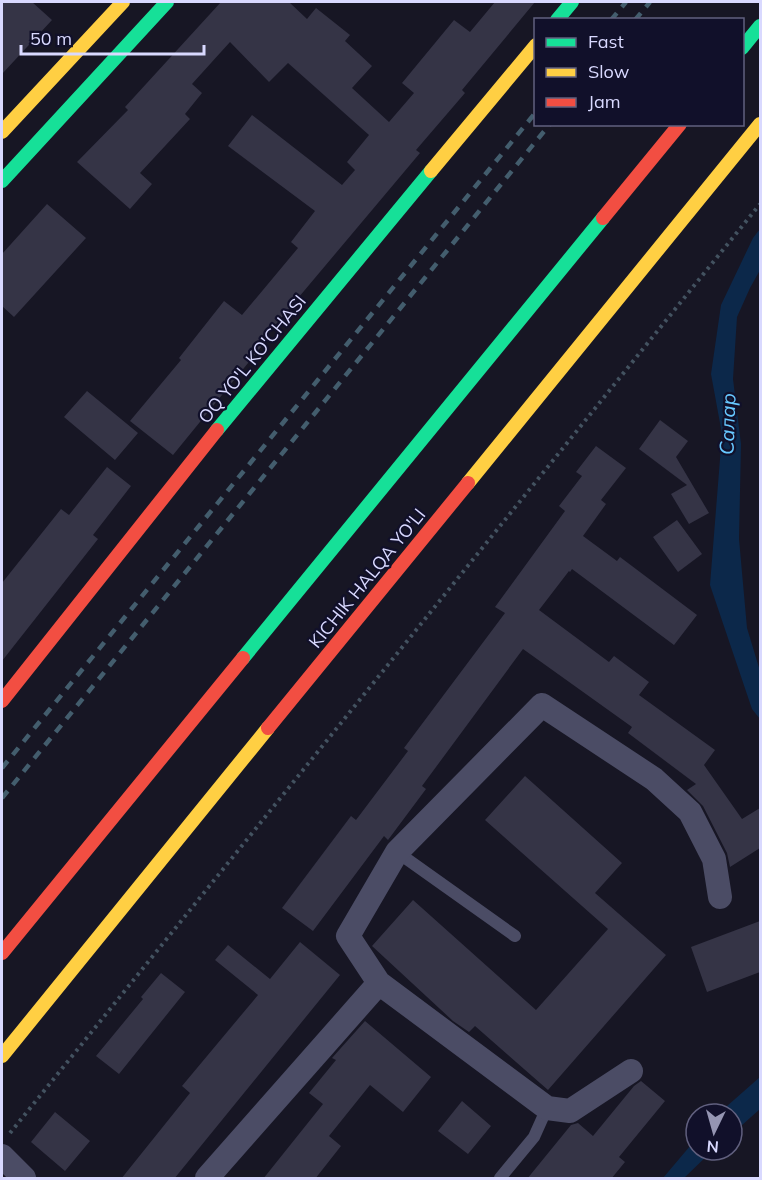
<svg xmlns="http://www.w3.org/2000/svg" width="762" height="1180" font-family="Mulish,sans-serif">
  <rect width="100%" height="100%" fill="#171624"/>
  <path fill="#0c284a" d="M760,229V270L750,288L737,317L733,379L741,444L739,539L747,628L760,671V719L752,709L710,585L722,434L711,374L721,305L753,238Z
    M760,1077V1109L732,1134V1114H718Z
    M696,1139V1150H713L684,1178H663Z"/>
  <path fill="#353446" d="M2,2H32L52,20L2,74Z
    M221,2H289L307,19L316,8L350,35L345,41L372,66L352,88L389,122L414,93L402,83L454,20L470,32L495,2H535L462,90L465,93L416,150L420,153L267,335L270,336L173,455L130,421L181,360L179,358L224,301L242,315L298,248L291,242L315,211L228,146L252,115L342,185L355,170L347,162L369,135L288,63L269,82L230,42L192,84L202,93L185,114L190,119L140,173L152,184L130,209L77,162L128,110L125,107Z
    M47,204L86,238L14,317L2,306V254Z
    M87,391L138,433L115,460L64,417Z
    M660,420L688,441L676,457L709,513L689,524L671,494L687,485L639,449Z
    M596,446L626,468L601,500L606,504L583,536L617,561L620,557L697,615L674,645L572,569L570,572L569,571L539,610L609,662L614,656L649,682L639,695L715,750L704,765L742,819L760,808V848L730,867L727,853L703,806L687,790L696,784L628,733L632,727L523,649L422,786L426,789L388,840L384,836L313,931L282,908L351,816L356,820L408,751L404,748L505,613L495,607L565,511L559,506L582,476L576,472Z
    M107,467L131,486L93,535L98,539L2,661V583L61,509L69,515Z
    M677,520L702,554L678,572L653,537Z
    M525,776L622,863L595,893L666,955L548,1090L475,1026L469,1032L453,1021L372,946L413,900L536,1010L608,929L485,820Z
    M760,921V972L707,992L691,947Z
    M300,942L340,975L174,1179H121L190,1093L182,1086L258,995L215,960L228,945L270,979Z
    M161,973L185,992L119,1074L96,1056L143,999L141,997Z
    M365,1021L431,1077L403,1112L370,1085L329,1136L341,1146L315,1179H263L323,1104L309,1093L336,1060L332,1058Z
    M641,1081L665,1101L619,1157L625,1162L611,1179H527L571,1125L578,1123L593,1136L634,1086Z
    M462,1101L491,1126L468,1154L438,1131Z
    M55,1112L90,1141L65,1171L31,1142Z"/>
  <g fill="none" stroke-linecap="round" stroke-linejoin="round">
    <path stroke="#435260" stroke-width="4" stroke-dasharray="3 4.5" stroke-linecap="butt" d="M10,1133L760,204"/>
    <path stroke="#4b4c65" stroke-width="12" d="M397,852L515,936
      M500,1178L534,1137L547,1108"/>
    <path stroke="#4b4c65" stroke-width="24" d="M631,1071L570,1111L547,1108L379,983L348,936L397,852L542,705L654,779L690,812L714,859L720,897
      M2,1156L24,1178
      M207,1178L379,983"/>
    <path stroke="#16e098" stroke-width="14" d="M557,20L572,2
      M742,48L760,26
      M2,181L167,2
      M217,430L431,171
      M243,658L603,218"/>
    <path stroke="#ffcf43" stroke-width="14" d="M2,132L123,2
      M431,171L536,45
      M468,483L760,124
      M2,1056L268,728"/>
    <path stroke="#f24e42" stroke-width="14" d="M603,218L680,124
      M2,701L217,430
      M268,728L468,483
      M2,953L243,658"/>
    <path stroke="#435d6d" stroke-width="4.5" stroke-dasharray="9 8" stroke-linecap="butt" d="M611,20L626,2
      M635,20L650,2
      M2,768L536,112
      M2,798L550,124"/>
  </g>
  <g text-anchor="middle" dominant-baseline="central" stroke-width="4.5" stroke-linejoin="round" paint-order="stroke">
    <g font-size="18" fill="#d9d9ff" stroke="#11102a">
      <text transform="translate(252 359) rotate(-51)">OQ YO'L KO'CHASI</text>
      <text transform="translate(367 578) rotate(-51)">KICHIK HALQA YO'LI</text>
    </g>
    <g font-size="20" font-style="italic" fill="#67c8ff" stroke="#11102a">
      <text transform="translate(727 424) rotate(-88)">Салар</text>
    </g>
  </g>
  <rect width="762" height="1180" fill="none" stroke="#d9d9ff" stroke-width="6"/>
  <rect x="534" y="18" width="210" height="108" fill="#11102a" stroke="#61607f" stroke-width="1.5"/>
  <rect x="546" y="38" width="30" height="9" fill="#16e098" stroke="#61607f" stroke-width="1.5"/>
  <text x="588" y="48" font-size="18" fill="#d9d9ff">Fast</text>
  <rect x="546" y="68" width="30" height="9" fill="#ffcf43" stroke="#61607f" stroke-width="1.5"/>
  <text x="588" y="78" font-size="18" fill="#d9d9ff">Slow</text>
  <rect x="546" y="98" width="30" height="9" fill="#f24e42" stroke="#61607f" stroke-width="1.5"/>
  <text x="588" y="108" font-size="18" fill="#d9d9ff">Jam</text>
  <g transform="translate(714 1132) rotate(185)"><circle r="28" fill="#11102a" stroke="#61607f" stroke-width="1.5"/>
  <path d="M0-4.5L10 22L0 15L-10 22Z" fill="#9595b2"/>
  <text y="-9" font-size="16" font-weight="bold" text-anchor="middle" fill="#d9d9ff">N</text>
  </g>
  <path d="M21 45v9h183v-9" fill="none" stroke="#d9d9ff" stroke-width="3"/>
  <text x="30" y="45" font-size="18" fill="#d9d9ff" stroke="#11102a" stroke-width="4.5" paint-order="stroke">50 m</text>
</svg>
